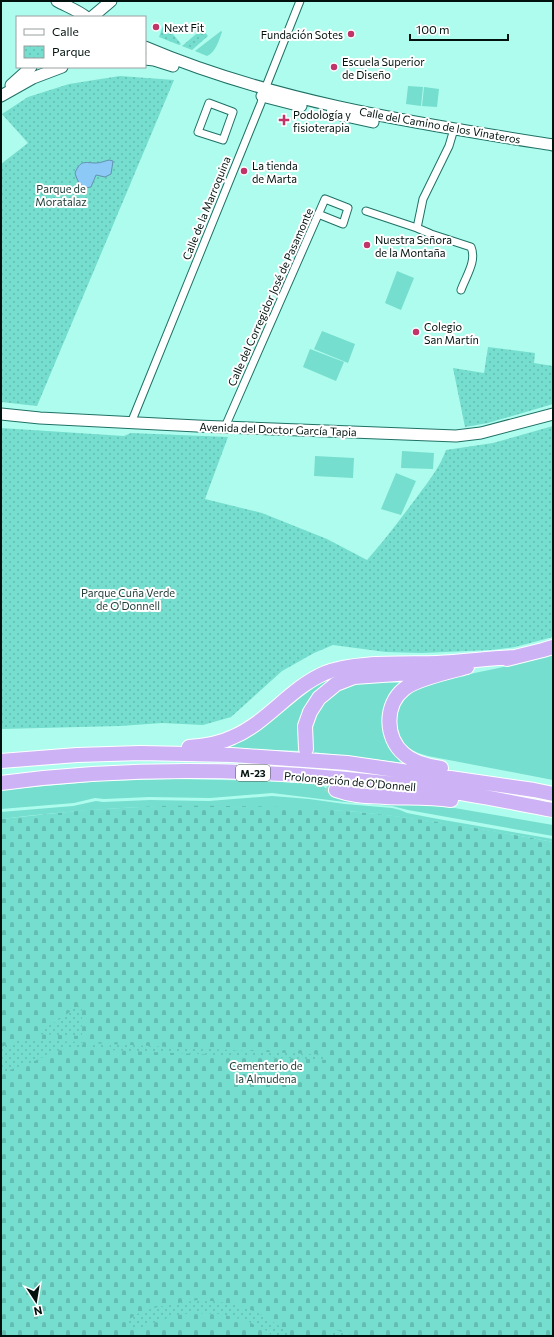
<svg xmlns="http://www.w3.org/2000/svg" width="554" height="1337" font-family="Commissioner,sans-serif">
  <defs>
    <pattern id="cemetery-stones" width="16" height="16" patternUnits="userSpaceOnUse"><rect width="16" height="16" fill="#75dece"/><path d="M2 7V4a2 2 0 0 1 4 0v3zM10 15v-3a2 2 0 0 1 4 0v3z" fill="#63bdb0"/></pattern>
    <pattern id="park-dots" width="8" height="8" patternUnits="userSpaceOnUse"><rect width="8" height="8" fill="#75dece"/><path d="M2 2h.1M6 6h.1" fill="none" stroke="#63bdb0" stroke-width="1.8" stroke-linecap="round"/></pattern>
  </defs>
  <rect width="100%" height="100%" fill="#aefcee"/>
  <path fill="#75dece" d="M221,31L222,32C219,40 216,52 207,56L195,51Z
    M408,86L423,87L421,106L406,104Z
    M424,87L439,89L437,107L422,106Z
    M397,271L414,278L401,310L385,303Z
    M322,331L355,344L348,363L314,349Z
    M310,349L344,362L336,381L303,367Z
    M402,451L434,453L433,469L401,468Z
    M315,456L354,458L353,478L314,476Z
    M396,473L416,481L401,515L381,509Z
    M553,654V780L428,756C411,751 402,747 397,728C393,713 404,694 417,686C423,682 439,681 446,679C482,671 518,665 553,654Z
    M339,672L322,688L303,751L218,748L291,699Z
    M379,682L403,683L384,714L405,763L313,752C312,743 310,735 311,726C313,706 335,689 354,684C362,682 371,683 379,682Z
    M175,779L263,781L320,784L331,792L437,805L553,825V836L408,810L392,806L345,802L272,793L210,798L149,797L104,799L95,798L74,803L1,809V790L101,781Z
    M272,796L309,799L345,804L392,808L400,810L407,813L438,819L553,839V842C489,830 424,819 359,812C333,810 307,809 281,808C187,803 94,807 1,819V812L73,806L96,801L103,802L150,800L209,801Z"/>
  <path fill="url(#cemetery-stones)" d="M158,806C224,805 291,806 358,812C424,818 488,830 553,842V1336H1V819L86,810Z"/>
  <path fill="url(#park-dots)" d="M164,23L181,44L179,45L159,37Z
    M202,29L208,36L192,50L182,46Z
    M120,76L174,80L37,406L1,402V164L28,143L2,114L28,97L69,84Z
    M488,347L535,353L534,363L553,366V404L488,423L465,427L453,368L484,373Z
    M553,426V637L515,647L491,650L422,653L386,652L333,645L314,653L282,671L231,717L203,725L162,723L120,726L1,729V428L124,436L131,433L228,437L205,499L262,513L327,539L367,560C385,540 401,518 417,497C428,482 440,467 446,450L493,443Z
    M81,1004L82,1007V1036L36,1034V1033L57,1021Z
    M30,1040L81,1042L83,1043L81,1048L62,1049L30,1063L1,1073V1047L18,1041Z
    M91,1043L105,1044V1049L90,1048L89,1045Z
    M110,1044L328,1055V1060L109,1050Z
    M198,1300C236,1302 263,1310 291,1336H272L267,1331L247,1321L221,1314L192,1313L172,1316L134,1330L128,1321C140,1307 180,1303 198,1300Z
    M336,1330L349,1334L351,1336H324Z"/>
  <path fill="#8cc9f7" stroke="#6292b1" d="M109,160L113,161L111,174L105,177L96,175L91,187C82,190 77,181 75,173C81,159 85,163 96,163C100,163 105,161 109,160Z"/>
  <g fill="none" stroke-linecap="round" stroke-linejoin="round">
    <path stroke="#94d9cc" stroke-width="14" stroke-dasharray="14 7" stroke-linecap="butt" d="M307,750C311,768 320,781 336,790"/>
    <g stroke="#1f7166" stroke-width="9">
      <path id="street" d="M209,103L233,112L223,140L198,132Z
        M366,211L417,228L423,199L449,146L454,129
        M417,228L431,234L471,247C477,261 466,276 461,290
        M131,423L261,103L265,89L300,1
        M225,427L325,199L348,208L343,224L318,214"/>
    </g>
    <g stroke="#1f7166" stroke-width="13">
      <path id="secondary" d="M57,1C66,6 79,11 86,17
        M92,17L111,1
        M145,47C274,102 415,123 553,145
        M145,59L154,60L173,66
        M11,85L31,67
        M1,96L33,78L62,67
        M262,96L301,106
        M332,113L373,122
        M1,414L40,418L197,426L456,436L481,433L553,414"/>
    </g>
    <g stroke="#fff" stroke-width="16">
      <path id="highway" d="M507,659L543,650L553,647
        M189,747C204,746 219,744 233,737C268,722 290,688 325,673C355,661 404,664 437,663C463,662 489,658 515,657
        M306,749L305,726L310,712L319,698L336,684L354,677L425,672
        M1,761L77,755L141,753L232,755L347,763L534,790L553,794
        M441,768C428,766 414,763 404,754C385,738 384,705 404,689C415,679 452,671 467,667
        M1,783C144,764 291,769 434,789C474,794 514,803 553,810
        M336,790C352,796 368,796 385,797C407,798 429,797 451,800"/>
    </g>
    <use href="#street" stroke="#fff" stroke-width="7"/>
    <use href="#secondary" stroke="#fff" stroke-width="11"/>
    <use href="#highway" stroke="#cdb3f5" stroke-width="14"/>
  </g>
  <g fill="#c03469" stroke="#fff" stroke-width="1.5">
    <circle cx="156" cy="27" r="4"/>
    <circle cx="351" cy="34" r="4"/>
    <circle cx="334" cy="67" r="4"/>
    <path d="M282 114h4v4h4v4h-4v4h-4v-4h-4v-4h4z"/>
    <circle cx="244" cy="171" r="4"/>
    <circle cx="367" cy="245" r="4"/>
    <circle cx="416" cy="332" r="4"/>
  </g>
  <g text-anchor="middle" dominant-baseline="central" stroke-width="4" stroke-linejoin="round" paint-order="stroke">
    <rect fill="#fff" stroke="#4c5856" stroke-width="1" x="236" y="765" width="34" height="16" rx="3"/>
    <g font-size="10" font-weight="bold" fill="#00110e">
      <text x="253" y="773">M-23</text>
    </g>
    <g font-size="11" fill="#00110e" stroke="#fff" text-anchor="start">
      <text x="164" y="27">Next Fit</text>
      <text x="343" y="34" text-anchor="end">Fundación Sotes</text>
      <text x="342" y="61">Escuela Superior<tspan x="342" dy="13">de Diseño</tspan></text>
      <text x="293" y="114">Podología y<tspan x="293" dy="13">fisioterapia</tspan></text>
      <text x="252" y="165">La tienda<tspan x="252" dy="13">de Marta</tspan></text>
      <text x="375" y="239">Nuestra Señora<tspan x="375" dy="13">de la Montaña</tspan></text>
      <text x="424" y="326">Colegio<tspan x="424" dy="13">San Martín</tspan></text>
    </g>
    <g font-size="11" fill="#00110e" stroke="#fff">
      <text transform="translate(440 125) rotate(10)">Calle del Camino de los Vinateros</text>
      <text transform="translate(206 208) rotate(-68)">Calle de la Marroquina</text>
      <text transform="translate(270 297) rotate(-66)">Calle del Corregidor José de Pasamonte</text>
      <text transform="translate(278 429) rotate(2)">Avenida del Doctor García Tapia</text>
      <text transform="translate(350 781) rotate(5)">Prolongación de O'Donnell</text>
    </g>
    <g font-size="11" fill="#23403b" stroke="#fff">
      <text x="61" y="188">Parque de<tspan x="61" dy="13">Moratalaz</tspan></text>
      <text x="128" y="592">Parque Cuña Verde<tspan x="128" dy="13">de O'Donnell</tspan></text>
      <text x="266" y="1065">Cementerio de<tspan x="266" dy="13">la Almudena</tspan></text>
    </g>
  </g>
  <rect width="554" height="1337" fill="none" stroke="#00110e" stroke-width="4"/>
  <rect x="16" y="16" width="130" height="52" fill="#ffffff" stroke="#99a09f"/>
  <rect x="24" y="29" width="20" height="6" fill="#ffffff" stroke="#99a09f"/>
  <text x="52" y="36" font-size="12" fill="#00110e">Calle</text>
  <rect x="24" y="46" width="20" height="12" fill="url(#park-dots)" stroke="#99a09f"/>
  <text x="52" y="56" font-size="12" fill="#00110e">Parque</text>
  <g transform="translate(36 1301) rotate(168)" stroke="#ffffff" stroke-width="3" paint-order="stroke">
  <path d="M0-3L7 15L0 10L-7 15Z" fill="#00110e"/>
  <text y="-6" font-size="11" font-weight="bold" text-anchor="middle" fill="#00110e">N</text>
  </g>
  <path d="M410 34v6h98v-6" fill="none" stroke="#00110e" stroke-width="2"/>
  <text x="416" y="34" font-size="12" fill="#00110e" stroke="#ffffff" stroke-width="3" paint-order="stroke">100 m</text>
</svg>
